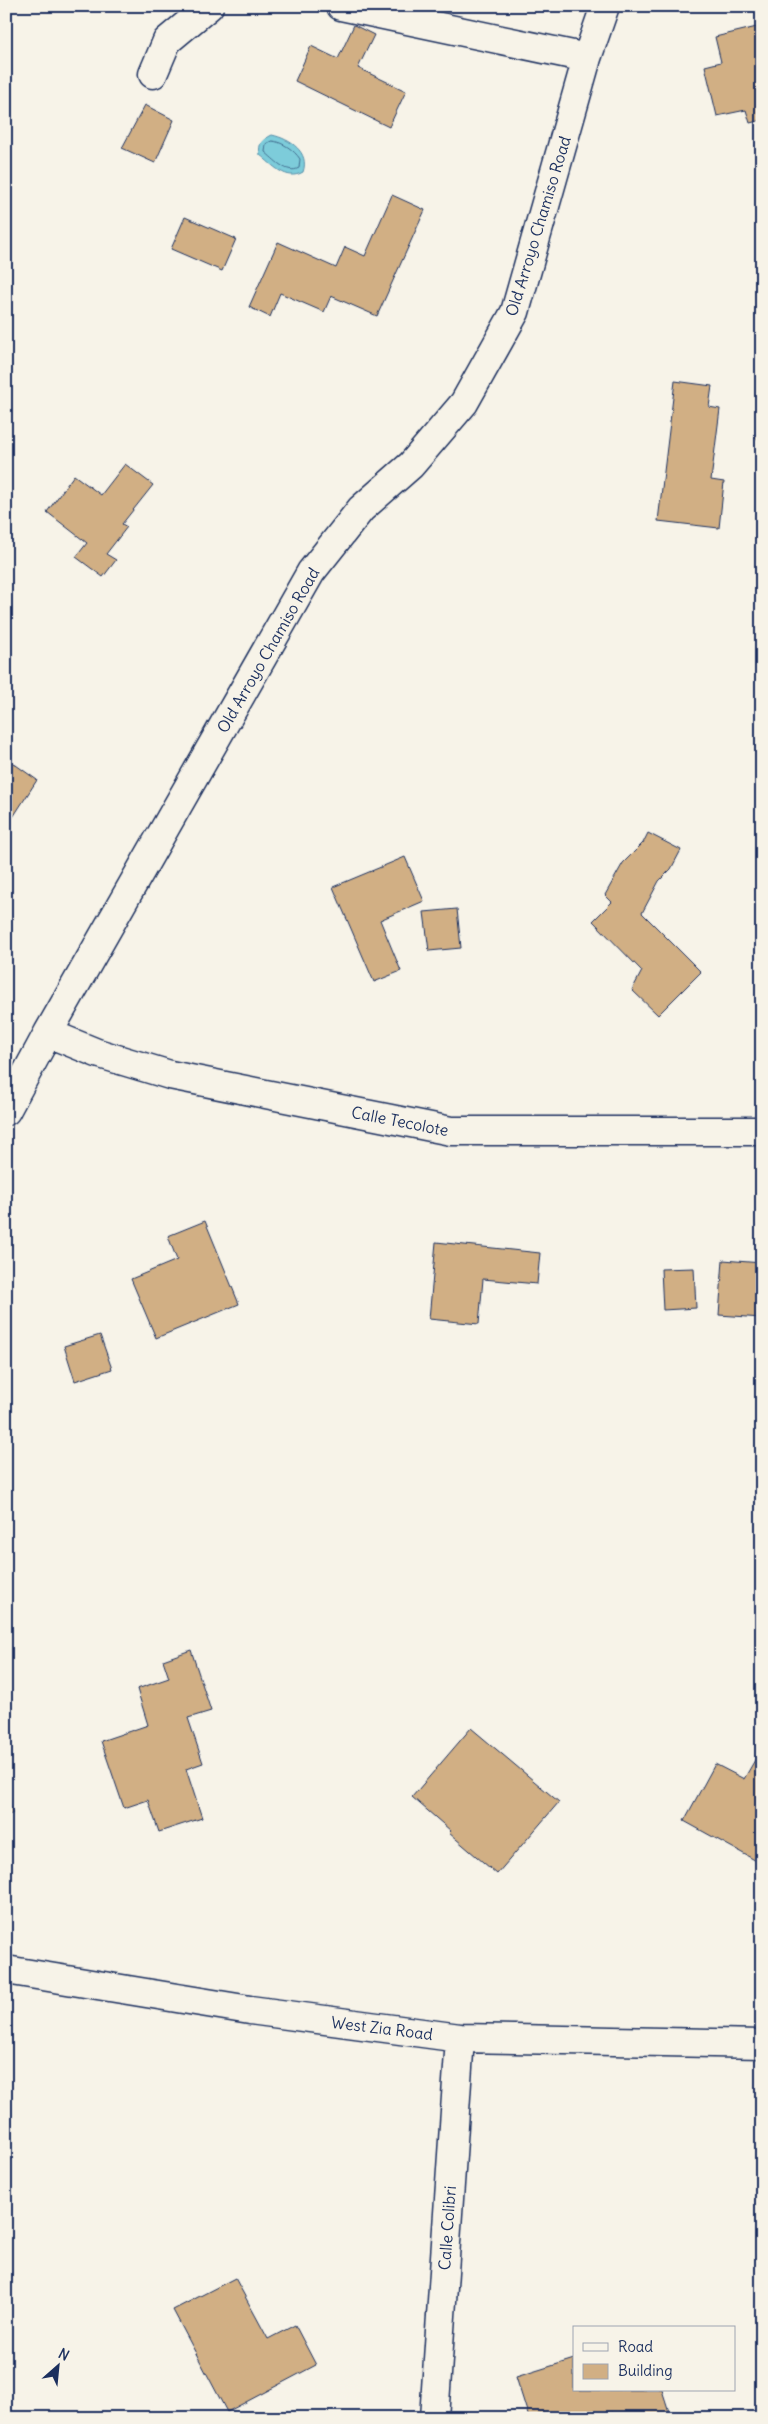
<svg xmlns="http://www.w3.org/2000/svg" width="768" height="2424" font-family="Delius,sans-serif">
  <rect width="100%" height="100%" fill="#f7f3e8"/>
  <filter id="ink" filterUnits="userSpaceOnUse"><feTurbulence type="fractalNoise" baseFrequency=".02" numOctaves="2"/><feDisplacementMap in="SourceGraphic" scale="10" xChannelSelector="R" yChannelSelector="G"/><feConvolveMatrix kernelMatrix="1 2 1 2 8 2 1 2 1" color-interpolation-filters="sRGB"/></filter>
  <g filter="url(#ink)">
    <path fill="#7dccda" stroke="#568da8" d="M272,135C290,139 310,152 303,172C286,182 273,165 260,155C258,143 262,140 272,135Z"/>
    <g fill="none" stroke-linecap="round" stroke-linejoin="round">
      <path stroke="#426e90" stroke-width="1" d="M272,141C283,142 294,150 300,159L299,168C287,175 274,159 265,152L266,144Z"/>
    </g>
    <path fill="#d1af84" stroke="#1b2f5e" d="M354,25L374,35L358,68L406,91L389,127L295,81L311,46L338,59Z
      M761,26L762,120L750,123L746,110L717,116L705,66L721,62L715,37Z
      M145,105L174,120L155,163L122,148Z
      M392,195L425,210L377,316L331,296L324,312L280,293L270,317L249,307L278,242L336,268L345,247L365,256Z
      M185,217L236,239L222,271L171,249Z
      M675,381L712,386L709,407L720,409L711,480L724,482L719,528L658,521Z
      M762,425V442L755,438Z
      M125,464L153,485L122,524L127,527L106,554L116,560L103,577L76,557L87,543L47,512L74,475L101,495Z
      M6,758L37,780L6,828Z
      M648,833L681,850L671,869L659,881L642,913L701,972L658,1015L632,990L642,971L593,921L612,902L605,895L623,863L643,843Z
      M405,857L424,901L380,920L401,971L374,982L333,887Z
      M457,909L461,948L429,951L424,912Z
      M205,1221L239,1304L156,1338L131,1279L177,1260L168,1236Z
      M436,1242L540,1253L537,1284L483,1279L479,1324L429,1319Z
      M723,1260L762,1263V1318L719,1315Z
      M694,1268L696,1308L663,1310L661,1269Z
      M100,1335L112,1369L75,1381L64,1346Z
      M191,1650L211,1711L188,1718L203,1763L186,1769L202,1818L159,1832L148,1800L124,1808L101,1741L148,1725L137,1689L169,1678L163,1660Z
      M471,1728L559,1802L497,1874L449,1833L451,1831L412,1797Z
      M759,1753L762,1755V1864L684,1821L715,1764L744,1779Z
      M6,1774L12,1814L6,1815Z
      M235,2278L268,2339L295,2325L316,2365L227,2412L173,2310Z
      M574,2359V2390H662L671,2418H614L613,2412L595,2418H529L516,2377Z"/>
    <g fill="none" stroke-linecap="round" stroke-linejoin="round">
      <g stroke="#1b2f5e" stroke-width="31">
        <path id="minor" d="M341,6L587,58
          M153,74L167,41L209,6
          M48,1033L97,1053L170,1075L451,1131H762
          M6,1111L48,1033L311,572L361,509L411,465L464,403L515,312L587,58L605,6
          M6,1970L250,2010L460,2038L762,2044
          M434,2418L460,2038"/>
      </g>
      <use href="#minor" stroke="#f7f3e8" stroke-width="28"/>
    </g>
  </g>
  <g text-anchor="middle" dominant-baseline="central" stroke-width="4" stroke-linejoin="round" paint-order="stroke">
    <g font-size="16" fill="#1b2f5e" stroke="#f7f3e8">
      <text transform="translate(538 226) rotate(-73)">Old Arroyo Chamiso Road</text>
      <text transform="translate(268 650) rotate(-60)">Old Arroyo Chamiso Road</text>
      <text transform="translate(400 1121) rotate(11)">Calle Tecolote</text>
      <text transform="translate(382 2028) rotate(7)">West Zia Road</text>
      <text transform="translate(447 2228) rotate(-86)">Calle Colibri</text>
    </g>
  </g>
  <rect width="768" height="2424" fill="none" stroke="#f7f3e8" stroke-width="25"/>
  <rect x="12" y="12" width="743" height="2399" fill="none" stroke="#1b2f5e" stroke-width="2" filter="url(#ink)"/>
  <rect x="573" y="2326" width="162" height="65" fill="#f7f3e8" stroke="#9fa5b1"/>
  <rect x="583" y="2343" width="25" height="8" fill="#f7f3e8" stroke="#9fa5b1"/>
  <text x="618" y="2352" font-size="15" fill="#1b2f5e">Road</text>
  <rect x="583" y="2364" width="25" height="15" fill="#d1af84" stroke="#9fa5b1"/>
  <text x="618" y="2376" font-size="15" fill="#1b2f5e">Building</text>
  <g transform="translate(58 2366) rotate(27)" stroke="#f7f3e8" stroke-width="4" paint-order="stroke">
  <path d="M0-4L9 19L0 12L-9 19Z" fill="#1b2f5e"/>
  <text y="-8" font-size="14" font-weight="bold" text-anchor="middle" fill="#1b2f5e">N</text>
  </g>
</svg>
